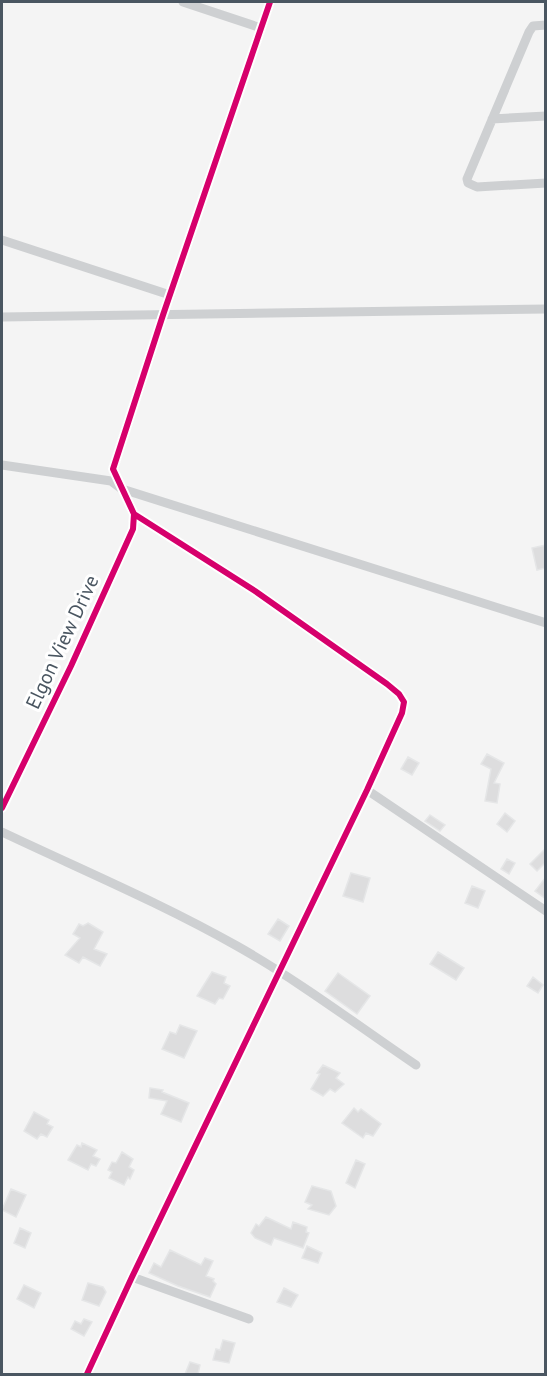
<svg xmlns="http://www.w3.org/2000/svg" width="547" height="1376" font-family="'PT Sans',sans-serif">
  <rect width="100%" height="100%" fill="#f4f4f4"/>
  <path fill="#ddddde" stroke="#e5e6e7" stroke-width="1.5" d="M546,545V568L537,570L532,548Z
    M487,754L504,763L494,783L500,784L497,803L485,801L491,769L481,764Z
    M408,757L419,763L412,775L401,769Z
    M505,813L515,821L507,832L497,824Z
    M430,815L445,825L440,831L425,821Z
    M546,848V862L537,871L530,864Z
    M507,859L515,863L509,874L501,869Z
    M351,873L370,878L363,902L343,896Z
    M546,877V899L535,891Z
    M472,886L485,891L478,908L465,903Z
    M278,919L289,926L280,941L268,934Z
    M88,923L103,932L94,949L107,954L100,966L83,957L79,963L65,955L80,938L73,934L79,924L83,926Z
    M438,952L464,968L456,980L430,964Z
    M212,972L226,977L224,983L230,986L223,999L219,998L215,1004L197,996Z
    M338,973L370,996L357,1014L325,991Z
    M533,977L543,985L538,993L527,986Z
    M180,1025L197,1031L184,1058L162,1049L170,1032L176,1034Z
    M323,1065L340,1073L336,1078L344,1084L335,1092L330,1089L323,1096L311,1089L320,1074L317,1073Z
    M150,1088L163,1090L162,1092L189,1103L181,1122L161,1114L167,1101L149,1098Z
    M354,1108L358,1112L361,1109L381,1124L373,1136L366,1133L363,1138L342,1123Z
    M34,1112L49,1120L47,1124L53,1127L47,1137L41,1134L37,1139L24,1131Z
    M82,1143L97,1150L93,1156L100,1159L96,1166L91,1164L88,1170L68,1160L77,1145L81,1147Z
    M122,1152L133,1159L129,1167L134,1170L130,1179L128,1177L124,1185L109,1178L112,1172L108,1170L112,1162L116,1163Z
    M356,1160L365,1164L355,1188L346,1183Z
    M312,1186L331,1191L336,1206L329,1215L308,1209L312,1205L305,1202Z
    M11,1189L26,1195L16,1217L2,1210Z
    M266,1217L291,1229L293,1222L307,1227L306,1232L309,1233L303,1248L274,1238L271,1245L255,1238L251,1233L256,1224L259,1226Z
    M20,1228L31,1233L25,1248L14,1243Z
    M307,1246L322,1253L318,1263L302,1258Z
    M170,1250L201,1265L205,1258L213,1261L206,1276L214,1279L213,1281L216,1284L210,1297L178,1286L149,1273L154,1263L161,1267Z
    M88,1283L103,1287L106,1292L99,1306L82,1300Z
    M24,1285L41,1293L34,1308L17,1299Z
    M284,1288L298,1295L291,1307L277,1302Z
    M84,1319L92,1322L84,1336L71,1329L75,1321L81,1324Z
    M223,1340L235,1343L229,1363L213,1360L216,1349L220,1350Z
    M190,1362L200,1365L198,1374H185Z"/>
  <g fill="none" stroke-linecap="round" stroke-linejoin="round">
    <path stroke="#ced0d2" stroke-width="9" d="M183,2L261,28
      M546,25L533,26L529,32L467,179L468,183L477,187L546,183
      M492,119L546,116
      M2,240L170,295
      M2,317L546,309
      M2,465L111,481L122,489L546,623
      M367,790L546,911
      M2,808L71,666L133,529L134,514L113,469L163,315L270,2
      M2,832C80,869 161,903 237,946C299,981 357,1025 416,1065
      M132,1277L249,1319
      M87,1374L132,1277L367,790L402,713L404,702L399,694L387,684L255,591L134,514"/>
    <g stroke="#fff" stroke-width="10">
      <path id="cycleway" d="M2,808L71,666L133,529L134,514L113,469L163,315L270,2
        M87,1374L132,1277L367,790L402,713L404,702L399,694L387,684L255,591L134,514"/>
    </g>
    <use href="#cycleway" stroke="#d6006c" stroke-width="6"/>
  </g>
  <g text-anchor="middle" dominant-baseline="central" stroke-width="6" stroke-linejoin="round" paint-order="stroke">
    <g font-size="20" fill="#4a5661" stroke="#fff">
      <text transform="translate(62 642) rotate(-65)">Elgon View Drive</text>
    </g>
  </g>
  <rect width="547" height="1376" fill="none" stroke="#4a5661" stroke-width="6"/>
</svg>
